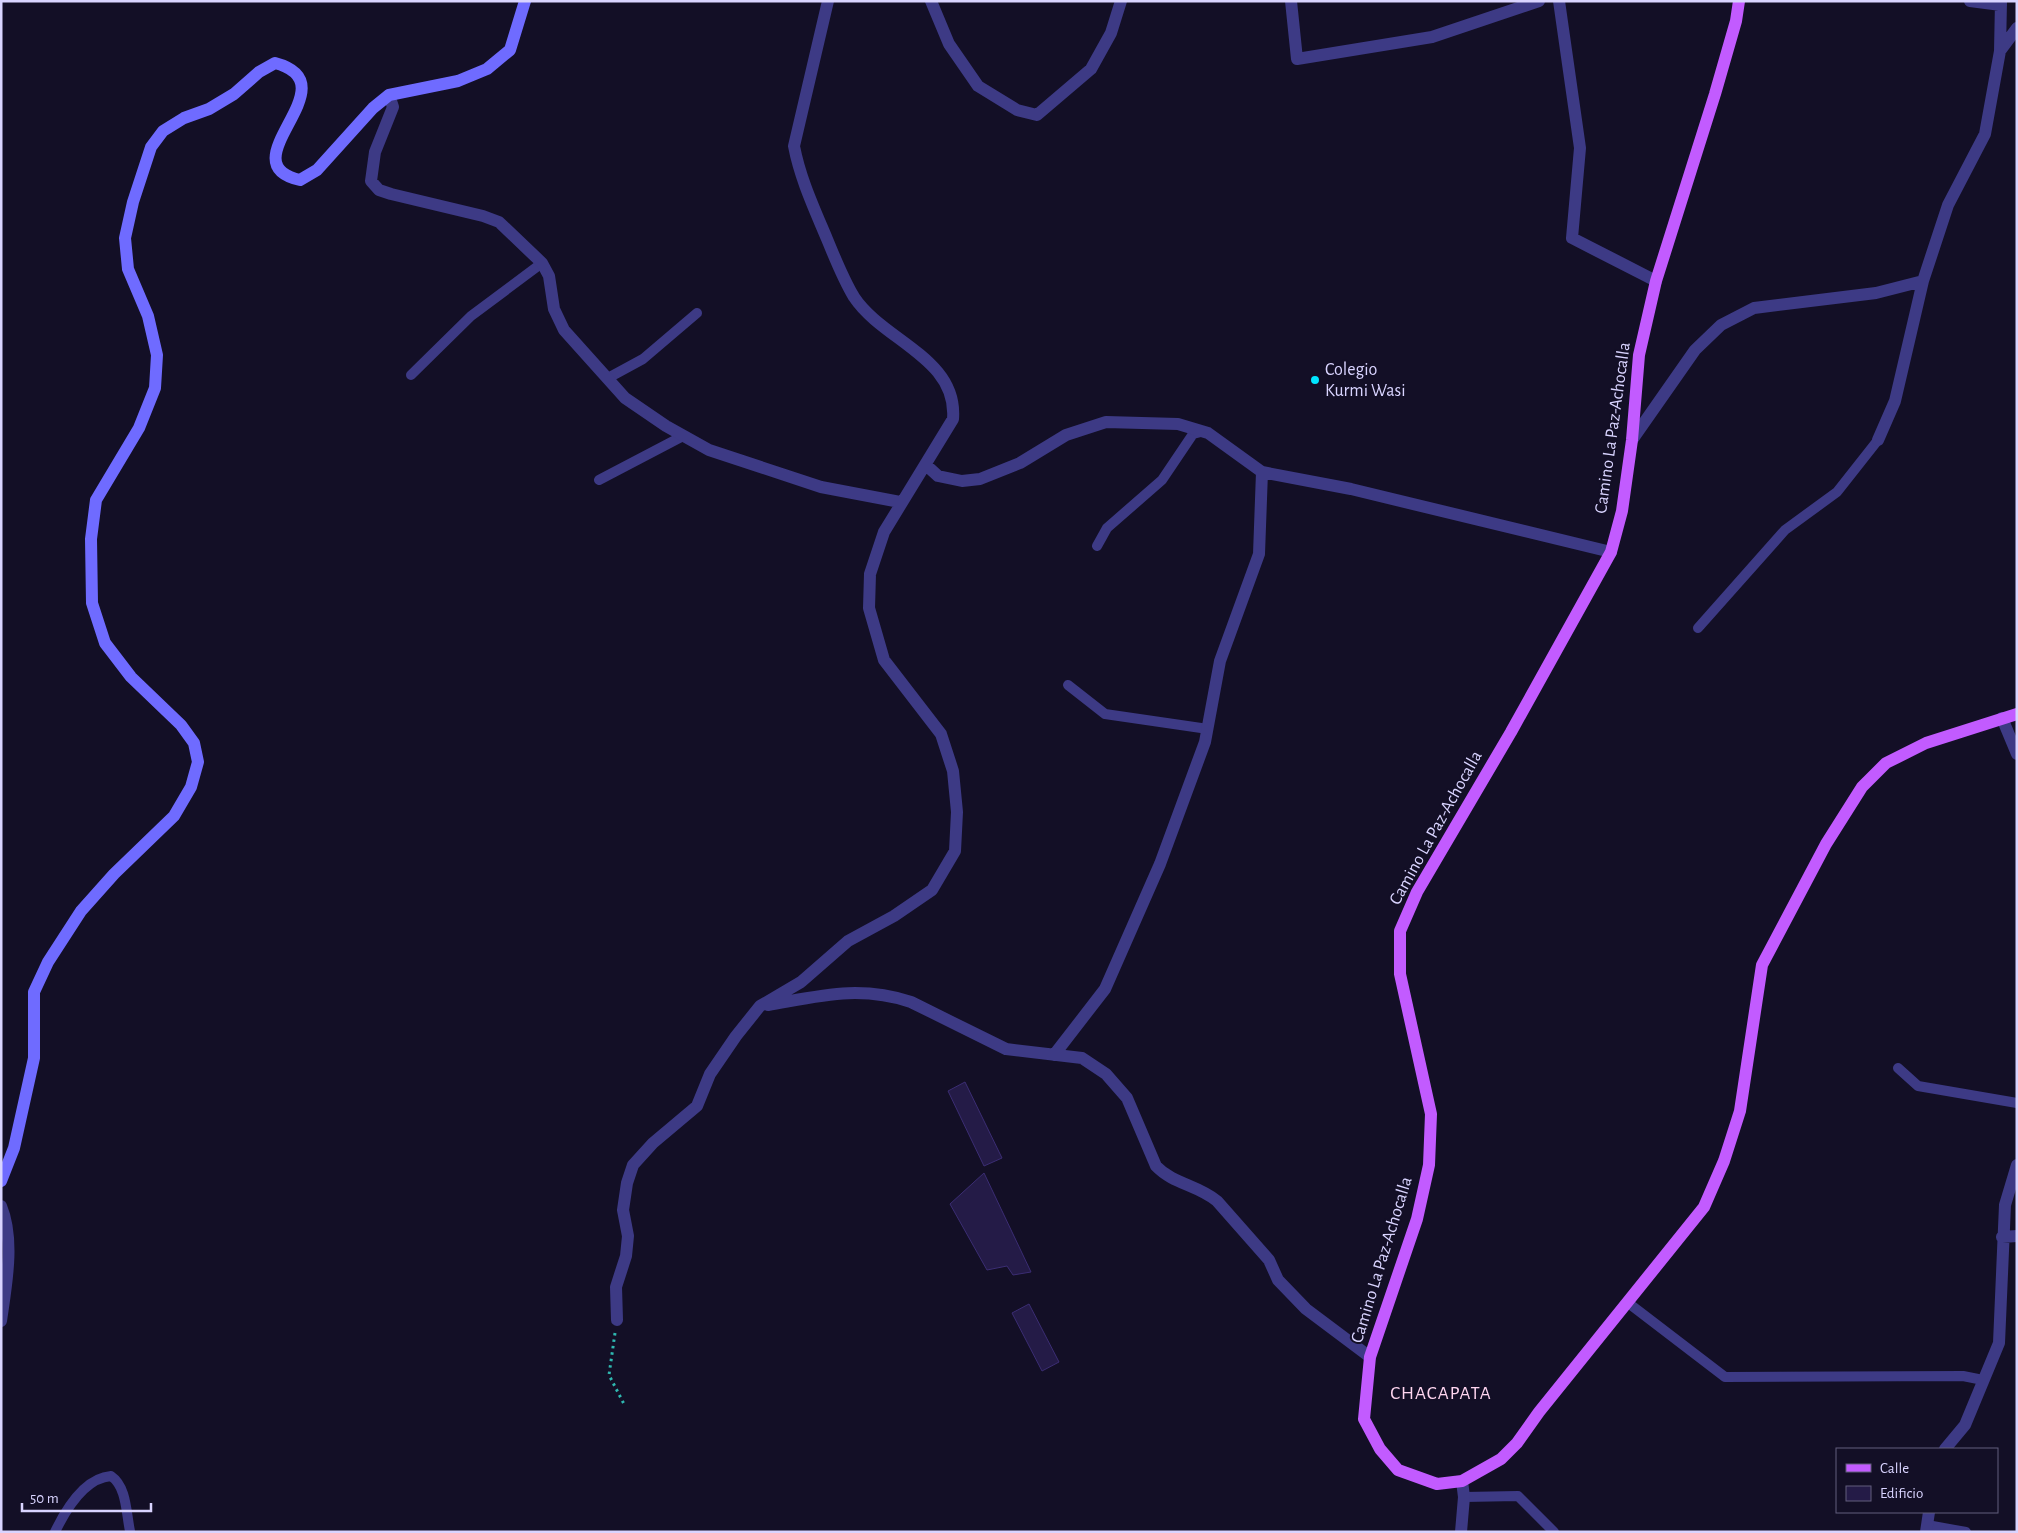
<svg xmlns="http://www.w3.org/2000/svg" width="2018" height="1533" font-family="'Alegreya Sans',sans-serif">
  <rect width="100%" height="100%" fill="#130f26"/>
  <path fill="#241b47" stroke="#3b2d73" d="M965,1082L1002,1158L984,1166L948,1091Z
    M984,1173L1031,1272L1013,1275L1007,1266L987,1270L950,1204Z
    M1029,1304L1059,1362L1042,1371L1012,1313Z"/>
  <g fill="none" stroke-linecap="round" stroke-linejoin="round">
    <path stroke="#2fb8b0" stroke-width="3" stroke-dasharray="2.5 4" stroke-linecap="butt" d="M615,1333L609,1375L625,1406"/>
    <path stroke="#3d3a85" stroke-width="10" d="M411,375L471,316L542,263
      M608,378L643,359L697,313
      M599,480L683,436
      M1097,546L1107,528L1162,480L1193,434L1201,432
      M1698,628L1785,530L1837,492L1878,440
      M1068,685L1105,714L1208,729
      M1898,1068L1918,1086L2017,1103
      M1627,1302L1725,1377L1963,1376L1983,1380
      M1464,1497L1518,1496L1554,1532
      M1927,1525L1966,1532
      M55,1532C66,1509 85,1478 111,1476C127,1487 126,1513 130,1531"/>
    <path stroke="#3d3a85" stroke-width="12" d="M931,1L949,44L978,86L1017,110L1037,115L1091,69L1111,33L1121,1
      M1291,1L1297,59L1432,37L1539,1
      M1559,1L1580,148L1572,238L1656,281
      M1970,1L2001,5
      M2000,51L2017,28
      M389,95L393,107L375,152L371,181L379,190L391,194L483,216L499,222L542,263L549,276L554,309L564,330L625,398L666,426L709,450L821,487L900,502
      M1632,440L1695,350L1721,325L1754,308L1876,293L1923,281L1948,205L1985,134L2000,51L2001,1
      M1878,440L1895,401L1923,281
      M926,465L938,476L962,481L980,479L1020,463L1066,435L1106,422L1178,424L1208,433L1262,472L1351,489L1611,552
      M2002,718L2017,754
      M768,1005C820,996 859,985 911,1002L1006,1049L1082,1058L1106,1074L1127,1098L1156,1166C1173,1184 1198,1185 1217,1201L1269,1260L1278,1280L1306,1309L1370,1357
      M1054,1055L1105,989L1160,864L1205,742L1220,661L1259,554L1262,472
      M1,1206C15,1240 6,1286 1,1321
      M2002,1237L2017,1236
      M617,1320L616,1287L626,1256L628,1236L623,1210L627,1183L633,1165L653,1143L697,1106L710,1074L736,1036L760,1006L801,982L848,941L894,916L932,890L955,851L957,812L953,771L941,734L884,660L869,608L870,574L884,532L953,419C958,358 883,341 854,297C843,279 835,258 827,239C814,208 800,178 794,146L828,1
      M1945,1449L1965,1425L1999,1343L2005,1205L2017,1165
      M1926,1532L1929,1512"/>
    <path stroke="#3d3a85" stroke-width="12" d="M1461,1532L1464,1497L1462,1481"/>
    <path stroke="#6f6bff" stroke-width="12" d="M1,1181L14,1148L34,1058V992L48,962L81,911L114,874L174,816L191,787L198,762L194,743L181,725L131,677L105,643L92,603L91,539L96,500L139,428L155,388L157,355L148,316L128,269L125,238L133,202L151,147L163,131L184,118L209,109L234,94L259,72L275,63C354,84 225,163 300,180L317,170L373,108L389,95L458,81L487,69L510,50L525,1"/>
    <path stroke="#c25bff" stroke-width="12" d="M1739,1L1736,21L1715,94L1656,281L1639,355L1632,440L1622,511L1611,552L1511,732L1417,892L1400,931V974L1431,1114L1429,1165L1417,1219L1370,1357L1364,1419L1380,1449L1398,1470L1437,1484L1462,1481L1501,1459L1517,1443L1539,1412L1704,1207L1724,1161L1740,1111L1762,965L1826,844L1862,787L1886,763L1926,743L2017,714"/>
  </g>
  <circle fill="#00e5ff" stroke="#130f26" stroke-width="2" cx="1315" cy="380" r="5"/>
  <g text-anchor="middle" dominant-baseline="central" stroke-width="4" stroke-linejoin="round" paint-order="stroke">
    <g font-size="18" fill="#d9d4ff" stroke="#130f26" text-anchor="start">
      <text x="1325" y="370">Colegio<tspan x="1325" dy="21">Kurmi Wasi</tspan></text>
    </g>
    <g font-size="18" fill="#d9d4ff" stroke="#130f26">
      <text transform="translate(1613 428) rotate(-82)">Camino La Paz-Achocalla</text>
      <text transform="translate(1436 828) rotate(-61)">Camino La Paz-Achocalla</text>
      <text transform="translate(1382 1260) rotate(-73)">Camino La Paz-Achocalla</text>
    </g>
    <g font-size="19" letter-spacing="1" fill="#ffd6f0" stroke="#130f26">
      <text x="1441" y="1393">CHACAPATA</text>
    </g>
  </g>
  <rect width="2018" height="1533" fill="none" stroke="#d9d4ff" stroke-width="5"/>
  <rect x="1836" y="1448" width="162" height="65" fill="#130f26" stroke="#625e7d"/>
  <rect x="1846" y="1464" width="25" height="8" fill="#c25bff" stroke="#625e7d"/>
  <text x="1880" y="1473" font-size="15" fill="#d9d4ff">Calle</text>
  <rect x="1846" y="1486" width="25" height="15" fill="#241b47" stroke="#625e7d"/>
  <text x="1880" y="1498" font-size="15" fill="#d9d4ff">Edificio</text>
  <path d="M22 1503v8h129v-8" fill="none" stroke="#d9d4ff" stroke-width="2.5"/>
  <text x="30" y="1503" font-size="15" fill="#d9d4ff" stroke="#130f26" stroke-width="4" paint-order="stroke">50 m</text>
</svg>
